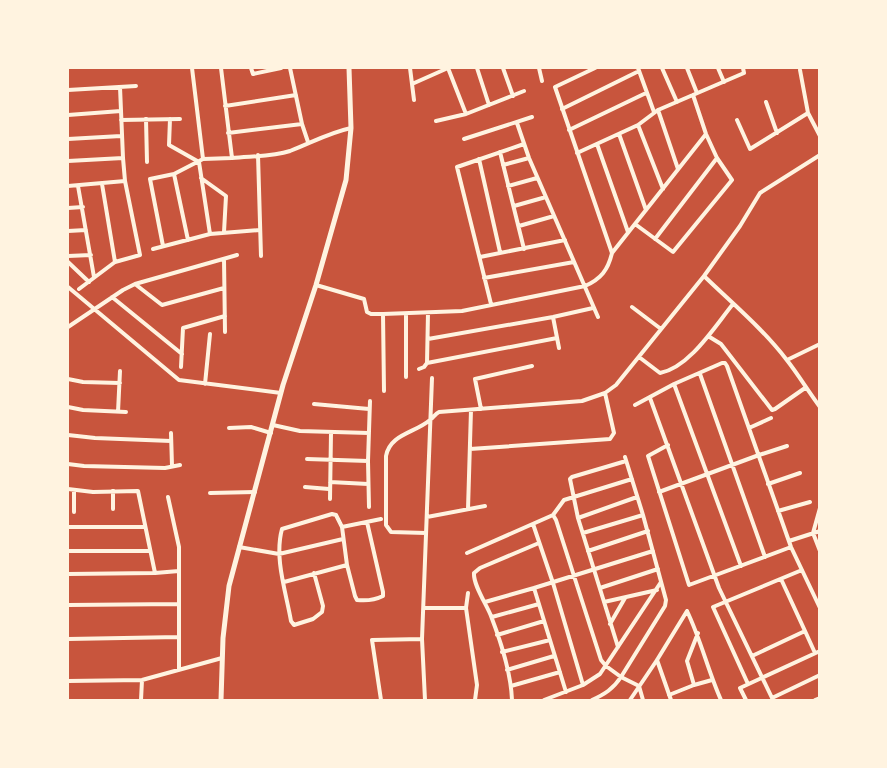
<svg xmlns="http://www.w3.org/2000/svg" width="887" height="768" font-family="Figtree,sans-serif">
  <rect width="100%" height="100%" fill="#c8553d"/>
  <g fill="none" stroke-linecap="round" stroke-linejoin="round">
    <path stroke="#fff3e0" stroke-width="4" d="M192,68L203,159L232,158
      M221,68L232,158C250,156 272,157 290,151C311,143 328,133 351,128
      M251,68L253,74L281,68
      M290,68L302,124L308,142
      M410,68L414,100
      M448,68L466,114
      M477,68L489,105
      M503,68L513,96
      M539,68L542,81
      M595,68L555,87L612,253
      M638,68L654,112
      M662,68L677,102
      M687,68L697,93
      M718,68L724,82
      M800,70L808,113L820,136
      M412,84L448,68
      M68,90L136,86
      M766,102L777,133
      M225,106L296,95
      M562,109L639,71
      M658,110L678,169
      M68,115L121,111
      M146,119L147,162
      M170,119L169,145L199,162L210,234
      M121,120L180,119
      M737,120L750,149L808,113
      M436,121L466,114L524,91
      M517,123L529,158L598,317
      M638,125L663,189
      M569,130L646,93
      M228,133L302,124
      M619,134L646,210
      M68,139L121,136
      M464,139L532,117
      M597,144L628,232
      M500,152L524,249
      M577,153L638,125L658,110L744,73L743,68
      M258,155L261,256
      M479,159L500,252
      M68,161L123,158
      M503,165L529,158
      M174,174L188,240
      M201,178L226,196L224,232
      M102,184L115,262
      M68,186L125,181
      M78,186L94,277
      M508,186L537,178
      M514,206L546,197
      M68,208L83,207
      M635,224L673,252L732,180L717,158L706,134L693,95
      M519,226L554,216
      M68,231L86,230
      M655,239L717,158
      M163,246L150,179L174,174L203,159
      M153,249L210,234L260,230
      M68,256L91,255
      M480,257L565,240
      M224,259L225,332
      M68,262L89,282
      M704,276C732,303 762,328 786,359C798,374 808,391 820,407
      M484,278L574,262
      M135,284L162,305L224,288
      M316,285L364,299L367,312L371,314H383L462,311L585,286C601,279 608,270 612,253L706,134
      M68,287L179,380L281,393
      M79,289L115,262L140,255L125,181L123,158L120,87
      M112,297L182,354
      M491,304L457,167L524,144
      M632,307L661,329
      M428,313L427,363L557,338
      M383,314L384,391
      M406,314V377
      M553,317L559,348
      M68,327L123,290L135,284L237,255
      M708,336L721,344L772,410L775,409L805,388
      M428,339L553,317L593,308
      M639,357L660,373C690,367 715,326 733,304
      M787,360L820,344
      M181,367L183,328L225,316
      M419,369L424,367L427,363
      M700,374L765,557
      M68,379L83,382L120,383
      M205,384L210,334
      M650,398L719,588L773,700
      M314,404L369,409
      M635,405L674,384
      M68,407L83,410L126,412
      M481,409L475,379L532,366
      M118,412L120,371
      M273,425L300,431L369,433
      M229,428L251,427L271,433
      M749,428L771,418
      M171,433L172,466
      M68,435L95,438L171,441
      M668,445L648,456L689,585L791,547
      M470,449L610,439L614,433L605,393
      M307,459L368,461
      M68,464L84,466L165,468L180,465
      M330,482L368,484
      M768,484L800,473
      M305,487L329,489
      M68,489L93,492L138,491L155,573
      M113,491V509
      M659,492L759,455L787,446
      M210,493L255,492
      M168,497L179,547V571
      M330,499L331,433
      M369,507L368,461L370,401
      M820,508L813,533L820,551
      M468,509L471,410
      M778,511L810,502
      M74,512V490
      M553,515L564,500L632,479
      M427,517L485,506
      M578,518L637,497
      M533,524L553,583L583,685
      M68,527H145
      M342,527L381,519
      M426,533L391,532L386,525V456C390,434 415,433 430,420C434,417 435,414 439,412L582,401L605,393L616,385L704,276L740,226L760,193L820,155
      M583,533L643,515
      M789,541L820,531
      M239,547L279,554L343,539
      M68,551H150
      M588,551L648,531
      M467,553L553,515L556,520L601,660L606,666L621,677L665,606L666,600L643,515L625,457
      M741,566L674,384L722,363H725L727,366L791,547L820,608
      M314,573L323,606L322,612L313,619L294,625L291,621C286,592 274,558 282,529L332,514L336,515L342,527L347,565L355,596L357,600C366,601 375,600 383,596V592L367,522
      M68,574L155,573L179,571V670
      M284,582L347,565
      M534,588L653,551
      M600,588L658,569
      M485,602L534,588L566,692
      M604,602L657,590
      M68,605L179,604
      M424,608H466L477,685L475,700
      M466,608L468,593
      M687,611C701,640 708,671 721,700
      M492,617L539,604
      M610,624L625,598
      M805,631L815,653
      M497,635L544,621
      M68,639L179,637
      M618,647L578,518L570,479L572,477L626,461
      M502,652L550,640
      M752,656L805,631L781,579
      M657,660L671,700
      M507,670L554,656
      M68,681L142,680L222,658
      M748,684L713,607L802,570
      M694,685L687,661L698,633
      M511,686L560,672
      M669,695L694,685L712,680
      M772,698L820,675
      M141,700L142,680
      M381,700L372,640L422,639
      M425,700L422,639L432,378
      M512,700C511,673 501,642 491,616C487,605 473,585 474,573L480,568L539,543
      M544,700L583,685L600,674L661,582
      M592,700C605,694 613,689 621,677L639,686L643,700
      M630,700L657,660L687,611
      M746,700L740,688L820,651
      M815,700L820,698"/>
    <path stroke="#fff3e0" stroke-width="5" d="M221,700L223,638L229,586L283,385L316,285L346,180L351,128L349,68"/>
  </g>
  <rect width="887" height="768" fill="none" stroke="#fff3e0" stroke-width="138"/>
</svg>
